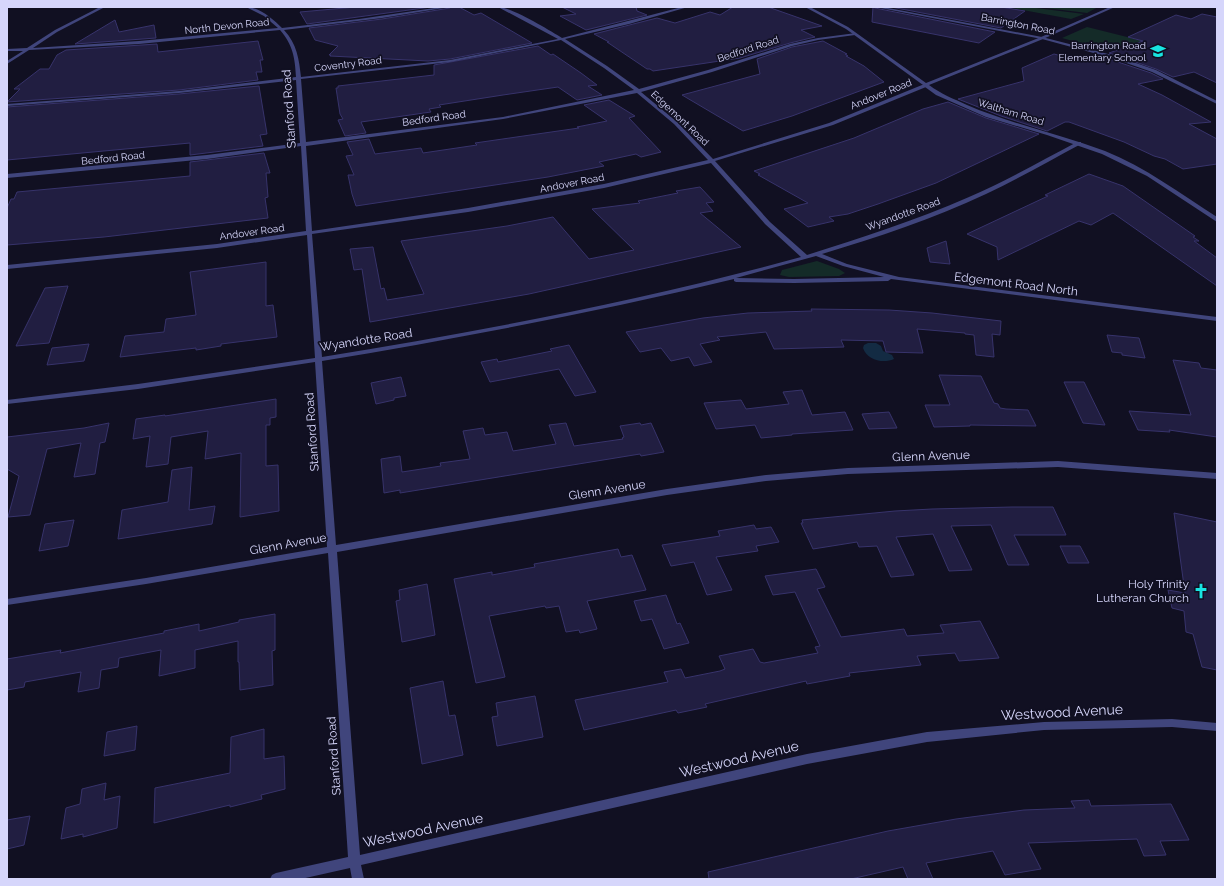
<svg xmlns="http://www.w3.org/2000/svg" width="1224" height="886" font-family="Raleway,sans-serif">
  <rect width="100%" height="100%" fill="#111022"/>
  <path fill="#142b28" d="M1007,7H1028L1084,14L1071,19Z
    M1038,7H1098L1087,13Z
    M1087,27L1143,41C1113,51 1090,46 1062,38Z
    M817,261L839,269L845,273L839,276L789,277L780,275L782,270Z"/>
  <path fill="#132b43" d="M868,343H876L881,346L883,351L892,355L894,359C883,364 867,360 863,348L864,345Z"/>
  <path fill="#211e41" stroke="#37336b" d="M356,7H431L307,24L300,12Z
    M451,7H459L474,15L481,13L532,43L450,59L428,61L330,56L331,55H329L338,46L315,40L309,28L382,19L450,8Z
    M562,7H636L637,11L647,15L586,30L560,16L576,14Z
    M733,7H768L822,26L801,30L815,37L790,43L740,58L653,71L650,69H647L607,42H609L594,34L657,18L675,23L710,12L720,15Z
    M873,7L875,8L995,32L979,43L872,22Z
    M891,7H1001L1025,11L1001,28Z
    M1202,14L1217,17V83L1194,72L1173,77L1156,69L1109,53L1143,41L1128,37L1176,15L1191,19Z
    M115,20L119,32L154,25L156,38L75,44Z
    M258,41L263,60H260L262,72H256L258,80L179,90L7,102L20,89H14L40,69H49L57,55L66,50L157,44L158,52Z
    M823,41L847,54H845L848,56H846L864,66L884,82L792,116L743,131L682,95L760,74L757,59L792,47Z
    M538,46L551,55L553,54L581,73L597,85L588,86L602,95L577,100L558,87L503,95L439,105L441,107L429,109L431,112L361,122L366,133L345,136L338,120L343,119L340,114L336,88H338V86L434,75V65Z
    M1054,54L1085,62L1100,56L1151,73L1163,79L1138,84L1162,95L1211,122L1189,124L1217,139V164L1183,169L1165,159L1154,156L1124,142L1069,122H1065L1047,131L1001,116L958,99L1024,81L1022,68Z
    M259,86L267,134L260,135L263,146L190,155V143L7,160V107L179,94Z
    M609,100L635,116L629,118L661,152L641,157L636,154L599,162L604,166L548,177L356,206L352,194L348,175H354L346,156L353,155L347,142L369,139L375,154L421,148L423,153L477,145L475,143L579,128L577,127L607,121L584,105Z
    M948,102L986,118L1039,134L936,183L878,204L848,214L829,217L834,221L808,227L784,209L808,203L760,176L758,175L760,174L754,171L854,138L923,109Z
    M264,153L270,173H266L268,197L265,198L268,218L104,237L7,245V208L11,199H14L17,192L190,176V162Z
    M1089,174L1123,186L1195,236L1193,237L1199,241H1194L1217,258V286L1113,213L1091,225L1079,221L998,260L997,247L967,234L1048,196L1045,195Z
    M700,187L714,202L706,203L713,211L700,213L741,247L529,294L370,322L362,269L354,270L350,249L373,247L381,289L384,288L387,300L424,294L401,241L507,226L553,217L589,259L634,250L592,209L640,203L638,201L678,193L676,191Z
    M946,241L950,264L930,262L927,248Z
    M266,262V306L273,305L277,337L221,344V346L196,350V348L120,357L125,336L164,332L166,319L196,315L190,272Z
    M68,286L49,343L16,346L45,288Z
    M811,309L889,310L932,313L1001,321L1000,335L992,334L994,357L976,355L974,335L965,334V333L917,329L923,353L886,352L883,341L841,340L844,347L774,349L766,332L717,337L720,340L700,344L712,362L694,366L689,357L671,361L661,348L640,352L626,332L703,318L748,313L812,311Z
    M1107,335L1139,338L1145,358L1122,355V353L1112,352Z
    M89,344L84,361L47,365L52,348Z
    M569,345L596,392L575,396L559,369L490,382L481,362L497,359L498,362L552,351L550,349Z
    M1173,360L1199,363L1201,368L1217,370V437L1169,430L1170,432L1138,430L1129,411L1191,415Z
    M939,375L981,376L994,403L998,404L1000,408L1006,409L1028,410L1036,426L970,425V426L934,427L925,405H950Z
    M401,377L406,396L394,398V400L376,404L371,383Z
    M1064,382H1084L1105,425L1083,423Z
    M802,390L812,415L845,412L853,430L792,434V435L761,438L755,425L716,429L704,403L741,400L746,409L789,404L783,392Z
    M276,399V417L270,418V425H266V466L278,465L279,511L240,517L241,453L205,459L208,431L171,437L168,464L146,467L150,436L133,439L136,419L165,415V416Z
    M889,412L897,428L869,429L862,414Z
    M109,423L105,442L100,443L95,474L74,477L81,443L47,449L30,515L8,517L19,476L7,469V437L84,428Z
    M566,423L574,446L623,439L622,438L624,437L620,426L640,423L641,425L651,423L664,452L641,456L640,454L400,493V490L384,493L381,459L400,456L402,472L441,466L440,463L470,459L463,431L483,428L485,435L507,432L513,451L556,444L549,425Z
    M192,467L189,510L215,506L212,524L118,539L122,510L168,502L172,470Z
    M1012,507H1053L1066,535H1014L1029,565H1008L991,525L951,526L972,570L949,571L933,534L896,537L914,575L891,577L877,546L859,547L857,542L813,549L801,523H803L802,520L895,511L932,509Z
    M1174,513L1217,522V670L1202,667L1193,634L1186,632L1184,611L1172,608L1168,590L1185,593Z
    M74,520L68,546L39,551L45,524Z
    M754,525L756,529L771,527L779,542L756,546L758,551L716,557L732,590L707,595L694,562L671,566L662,545L720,536L718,531Z
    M1060,546H1080L1089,563H1068Z
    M618,549L621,557L632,555L646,590L587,601L597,629L580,633L579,630L566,632L559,606L546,608L545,606L489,616L505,677L476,683L454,579L492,572V575L535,567L534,564Z
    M816,569L825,587L817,589L841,637L904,629L907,636L944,633L940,625L980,621L999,658L959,661L955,653L917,656L921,665L849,673L850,676L807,684L806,681L705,704L707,707L678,713L676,710L584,730L575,700L668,682L664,672L681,669L685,678L720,671L725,669L719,656L753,649L760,662L764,663L818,653L815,647L820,646L795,592L773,595L765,576Z
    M427,584L435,635L402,642L396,601L400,600L399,590Z
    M666,595L677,624L680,623L689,643L664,649L652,619L641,621L634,601Z
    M275,614V650L272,651L273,685L240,690L239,662H238V641L195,650V668L159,676L161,650L119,658L118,667L101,670L99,688L78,692L81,672L25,682L24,687L7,690V659L61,650L60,653L164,633V631L199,624V631L239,622V620Z
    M443,681L449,716L455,715L463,755L422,764L410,688Z
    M535,696L543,737L497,746L492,717L498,716L496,703Z
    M137,726L135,750L104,756L107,732Z
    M264,729V759L284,756L285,789L261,795L262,799L230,807V805L154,823L155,788L230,773L231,737Z
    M106,783L104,800L120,796L117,828L83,837V834L61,839L66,808L80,804L82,789Z
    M1089,800L1091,806L1171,804L1189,840L1160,841L1166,855L1144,856L1137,839L1028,843L1041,869L1005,875L993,851L926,863L933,879H908L903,867L851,879H709L708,872L888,831L956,819L1024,810L1075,808L1071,801Z
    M30,816L24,845L7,849V820Z"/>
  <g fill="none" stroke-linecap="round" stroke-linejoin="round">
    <path fill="#40457c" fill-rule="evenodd" d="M100,7H105L57,32L33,48L139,41L278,28L264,16L246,7C259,7 273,19 282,28L359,19L441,7H450L382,18L284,30C297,44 299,59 301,77L450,60L558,39L498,7C511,7 549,30 562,38L682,7H688L629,24L565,39L607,66L639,89L708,70L790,44L818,38L856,33L855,35L818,40L792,46L712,72L641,92L677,122L713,159L829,123L922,85H926V87L833,125L715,161L770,222L807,255C861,238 916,220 969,197C1006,181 1041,161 1077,142H1081V144C1049,161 1018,179 986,194C933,219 878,237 822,254L847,264L899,277L1217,317V321L891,279L888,281L794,283L736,282L734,281V279C598,312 460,338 322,361L336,545L667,489L766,475L848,468L1058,461L1217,473V479L1058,467L848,474L766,481L667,495L337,552L360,855L807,754L927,732L1044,722L1172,719L1217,723V731L1172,727L1044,730L927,742L807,764L361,865L364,879H352L350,868L301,879H270L272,875L276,873L348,857L328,553L146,584L7,605V599L146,578L327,547L315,362L138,389L7,404V400L138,384L315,358L307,235L217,248L7,269V265L217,244L306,231L301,146L207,159L7,178V174L207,155L300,143L296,80L179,93L7,106V104L179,91L296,77C295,58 293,45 280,30L139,44L29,50L7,64V61L23,51H7V49L27,48L55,30ZM561,40L604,68L634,90L503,117L306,142L301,79L450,62ZM637,93L674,124L708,160L604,184L468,208L312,231L306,146L503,119ZM711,163L765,224L801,257C644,300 483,331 322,357L312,234L468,212L604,188ZM816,256L843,266L884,277L794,279L736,278Z
      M875,7H883L1042,37L1116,56L1156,70L1217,101V104L1152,72L1112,58L1042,39Z"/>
    <path fill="#40457c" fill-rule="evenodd" d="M805,7H810L848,27L926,83L1041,37L1110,7H1115L1043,39L929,85C941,94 954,99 967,105C1011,124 1059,134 1105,151C1145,167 1181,194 1217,217V222L1147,176L1102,154L1047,135L986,117L936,95L925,87H922L923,85L846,29Z"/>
  </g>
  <defs>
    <g id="school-bare" transform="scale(1.2)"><path d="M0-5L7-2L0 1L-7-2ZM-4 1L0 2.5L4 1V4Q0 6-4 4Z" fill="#18e4e1" stroke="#111022" stroke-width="2.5" paint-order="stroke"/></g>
    <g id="church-bare" transform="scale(1.2)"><path d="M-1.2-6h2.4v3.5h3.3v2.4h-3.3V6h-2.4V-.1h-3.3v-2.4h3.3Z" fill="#18e4e1" stroke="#111022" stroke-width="2.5" paint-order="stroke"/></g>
  </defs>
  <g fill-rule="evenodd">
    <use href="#school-bare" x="1158" y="51"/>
    <use href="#church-bare" x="1201" y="591"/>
  </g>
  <g text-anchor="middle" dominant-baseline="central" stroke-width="3.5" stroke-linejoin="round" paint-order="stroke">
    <g font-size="10" fill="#d6d6fb" stroke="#111022">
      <text transform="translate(1018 24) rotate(11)">Barrington Road</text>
      <text transform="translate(227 26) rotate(-6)">North Devon Road</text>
      <text transform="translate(748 49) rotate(-18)">Bedford Road</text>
      <text transform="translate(348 64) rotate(-7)">Coventry Road</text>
      <text transform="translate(881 94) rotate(-22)">Andover Road</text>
      <text transform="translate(1011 112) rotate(17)">Waltham Road</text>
      <text transform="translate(434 118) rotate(-8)">Bedford Road</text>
      <text transform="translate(680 118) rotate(43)">Edgemont Road</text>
      <text transform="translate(113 158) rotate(-6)">Bedford Road</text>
      <text transform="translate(572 183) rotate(-11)">Andover Road</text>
      <text transform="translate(903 214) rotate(-20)">Wyandotte Road</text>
      <text transform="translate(252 232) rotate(-8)">Andover Road</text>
    </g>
    <g font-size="10" fill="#d6d6fb" stroke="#111022" text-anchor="end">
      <text x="1146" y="45">Barrington Road<tspan x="1146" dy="12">Elementary School</tspan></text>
    </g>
    <g font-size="12" fill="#d6d6fb" stroke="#111022">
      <text transform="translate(289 109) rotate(-94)">Stanford Road</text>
      <text transform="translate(1016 284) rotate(7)">Edgemont Road North</text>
      <text transform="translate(366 340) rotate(-9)">Wyandotte Road</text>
      <text transform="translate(312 432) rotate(-94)">Stanford Road</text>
      <text transform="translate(931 456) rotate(-2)">Glenn Avenue</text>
      <text transform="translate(607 490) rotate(-9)">Glenn Avenue</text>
      <text transform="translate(288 544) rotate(-10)">Glenn Avenue</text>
      <text transform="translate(334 756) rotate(-94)">Stanford Road</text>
    </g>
    <g font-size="12" fill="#d6d6fb" stroke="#111022" text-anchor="end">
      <text x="1189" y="584">Holy Trinity<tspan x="1189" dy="14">Lutheran Church</tspan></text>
    </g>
    <g font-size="14" fill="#d6d6fb" stroke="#111022">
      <text transform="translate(1062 712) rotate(-3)">Westwood Avenue</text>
      <text transform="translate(739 759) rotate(-13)">Westwood Avenue</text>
      <text transform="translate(423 830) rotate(-12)">Westwood Avenue</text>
    </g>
  </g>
  <rect width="1224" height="886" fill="none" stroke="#d6d6fb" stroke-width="16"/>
</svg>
